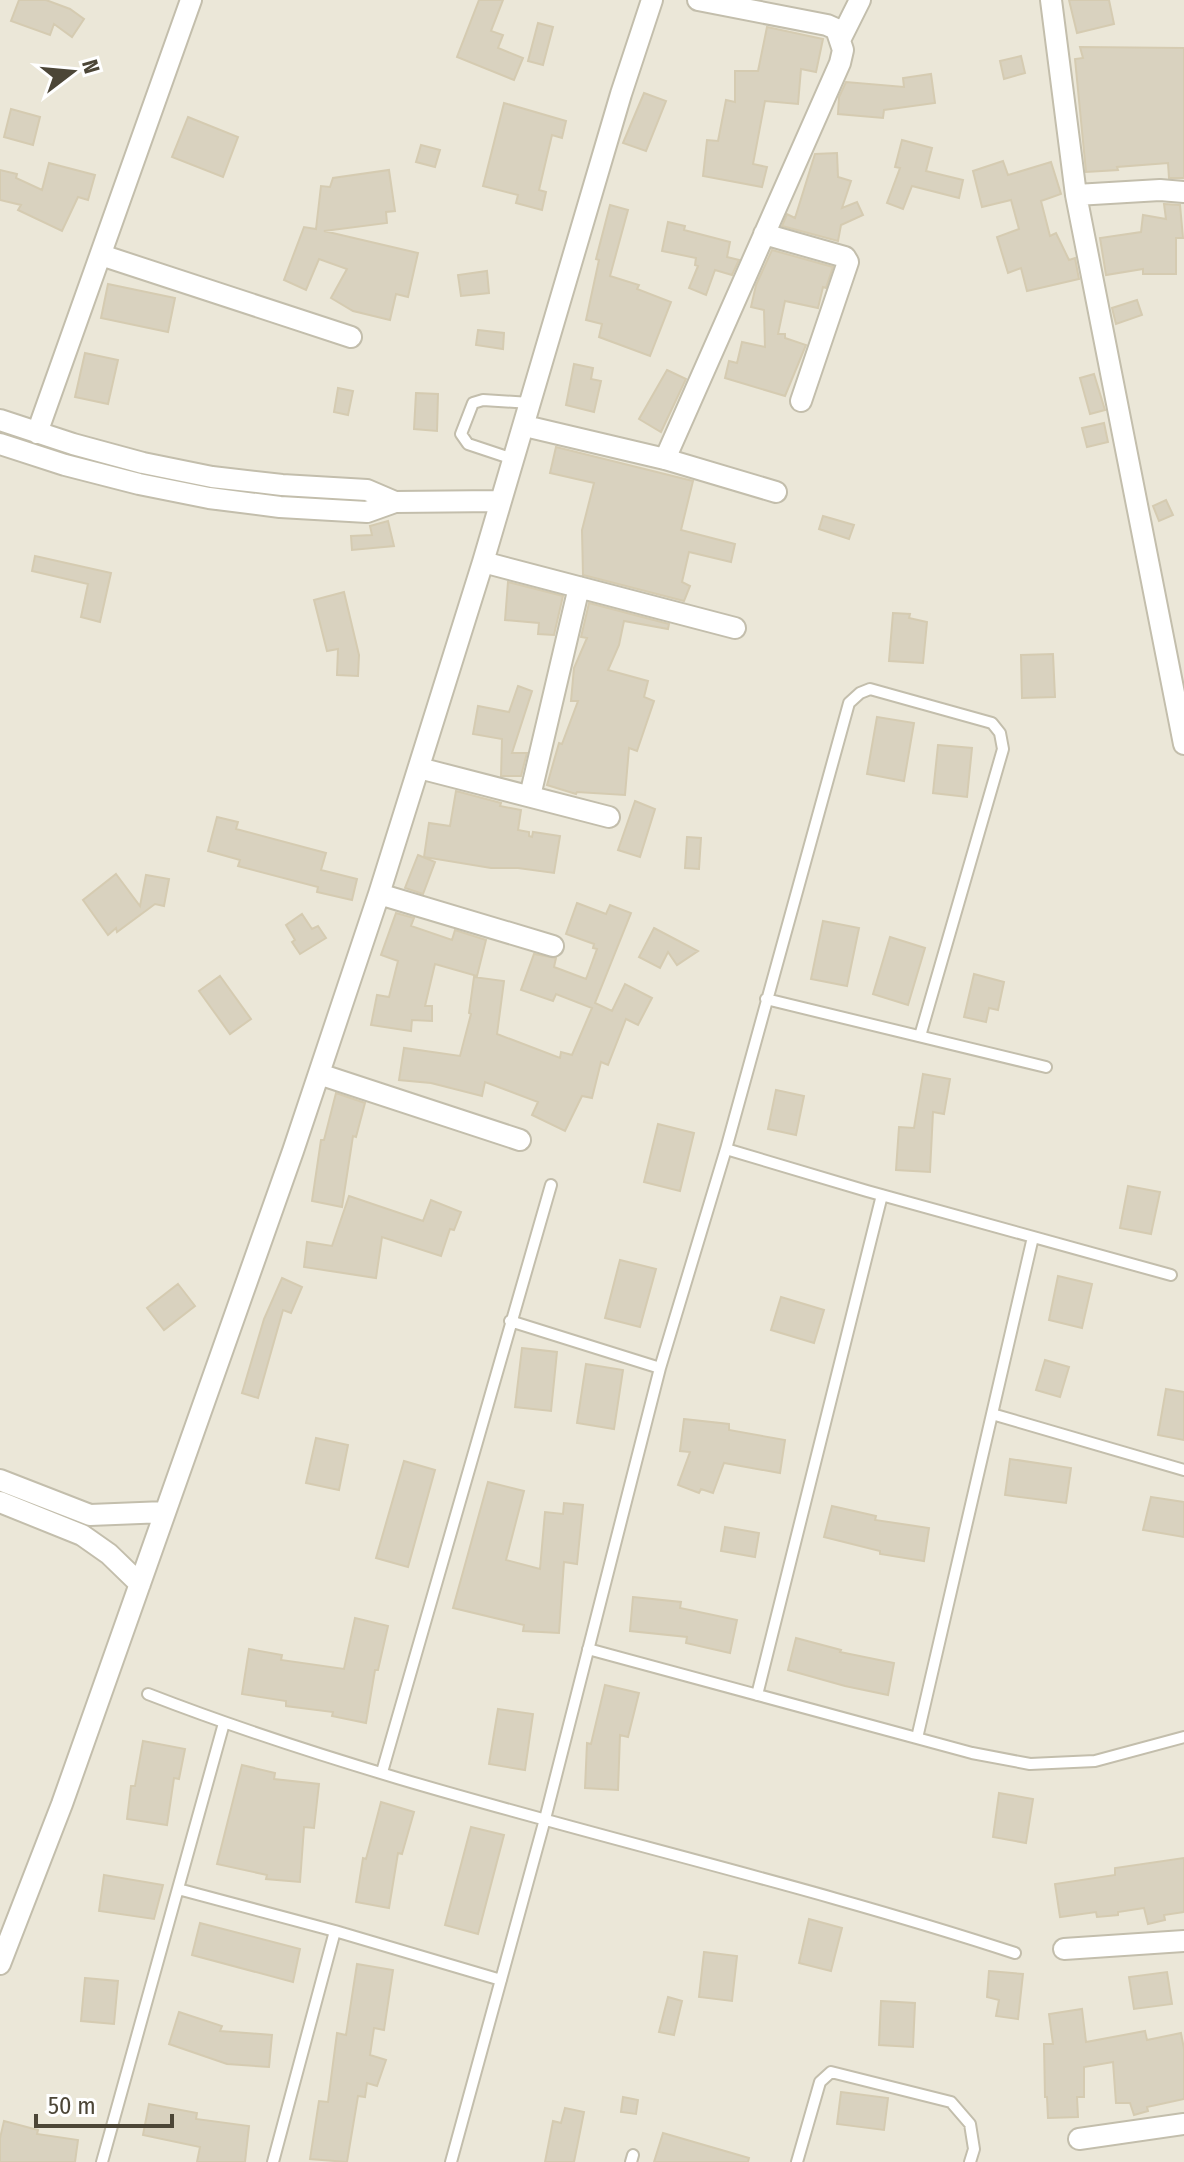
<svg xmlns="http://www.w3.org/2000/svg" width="1184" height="2162" font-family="'Fira Sans Condensed',sans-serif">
  <rect width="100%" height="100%" fill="#f6f4eb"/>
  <path fill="#ebe7d8" d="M0,0H1184V2162H0Z"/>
  <path fill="#d9d2bf" stroke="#d5cbb1" stroke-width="2" d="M19,0H46L70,9L84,19L72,37L54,24L50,35L11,21Z
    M479,0H503L491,31L503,35L498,48L523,58L514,80L457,57Z
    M1069,0H1109L1114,24L1077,33Z
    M538,23L553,27L543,65L528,61Z
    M767,27L823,39L816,72L801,69L798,104L765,101L753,164L767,167L762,187L703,176L707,140L718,141L726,100L735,102V71H758Z
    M1080,47L1184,48V178H1169L1168,163L1117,167L1118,170L1086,172L1075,59L1083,58Z
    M1021,56L1025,73L1004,79L1000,61Z
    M931,74L935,103L884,110L883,118L838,114L839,97L846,82L904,87L903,78Z
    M644,93L666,101L646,151L623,143Z
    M504,103L566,121L562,138L552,135L539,190L546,192L542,210L516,203L518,195L483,186Z
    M11,109L40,117L33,145L4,137Z
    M188,117L238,137L223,177L172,157Z
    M902,140L932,148L926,171L963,180L959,198L912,186L903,209L887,203L900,168L895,167Z
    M421,145L440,150L435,167L416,162Z
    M837,153L838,177L851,181L842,208L857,202L863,215L841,225L838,241L782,226L787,214L795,218L815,154Z
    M1003,161L1008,175L1051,162L1061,194L1041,201L1050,236L1056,233L1069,260L1075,258L1079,279L1027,291L1021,268L1008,273L997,237L1019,229L1011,200L982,207L973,171Z
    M49,163L95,175L88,200L78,197L62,231L18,210L21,205L0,200V170L17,174L16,178L42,190Z
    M389,170L395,211L386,212L387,223L324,231L418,253L408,297L396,294L390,320L353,311L331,298L347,269L319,259L306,290L284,280L304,227L316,229L321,186L330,187L333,178Z
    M1164,204L1180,205L1183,238H1176V274H1143V269L1106,275L1100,238L1141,232L1143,215L1166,219Z
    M610,205L628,210L610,276L639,285L637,289L671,302L650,356L599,337L602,324L586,320L599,260L596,259Z
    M668,222L685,226L684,230L730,242L727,257L739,260L732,275L715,270L706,295L689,288L698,266L695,265L696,258L662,251Z
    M772,250L833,267L826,288L823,287L818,308L785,301L778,334H785V338L806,345L785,396L725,378L729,361L737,363L742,342L765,347L764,310L751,307L756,285Z
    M487,271L489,293L461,296L458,275Z
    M108,284L175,298L168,332L101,318Z
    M1137,300L1142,315L1116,324L1112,308Z
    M478,330L504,333L503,349L476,345Z
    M85,353L118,360L108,404L75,397Z
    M574,364L593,368L591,379L601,381L594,412L566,405Z
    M667,370L686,379L661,432L639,419Z
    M1094,374L1105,410L1090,414L1080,378Z
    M338,388L353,391L348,415L334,412Z
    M416,393L438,394L437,431L414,429Z
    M1104,423L1108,442L1087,447L1082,428Z
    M556,447L693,481L681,530L735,544L731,562L689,552L682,582L690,586L684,601L583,575L582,530L594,483L550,473Z
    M1166,500L1173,515L1159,521L1153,506Z
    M823,516L854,525L849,539L819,529Z
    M388,521L394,546L352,550L351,536L372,535L370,526Z
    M35,556L111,573L100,622L81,617L88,584L32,571Z
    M508,582L563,596L554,635L538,634L539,623L505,620Z
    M344,592L359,655L358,676L337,675L338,649L327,651L314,600Z
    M589,603L669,624L668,629L624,621L619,645L608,670L648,681L644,697L654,701L637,751L629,748L625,795L577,792L576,794L547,785L559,743L562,744L578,701H571L574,668L587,638L581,637Z
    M893,613L910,614L909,618L927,622L923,663L889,661Z
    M1053,654L1055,697L1022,698L1021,655Z
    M518,686L532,691L512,753H527L521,776H501L502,739L473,734L478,706L509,712Z
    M877,717L914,723L904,781L867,774Z
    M938,745L972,748L967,797L933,793Z
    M456,791L501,803L500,806L521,810L518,830L529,832V836L532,837L533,832L560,836L554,873L518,868H491L424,857L429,823L450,826Z
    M635,801L655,809L640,857L618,850Z
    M217,817L238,822L236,829L326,853L321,870L357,879L352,900L317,892L318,887L238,866L240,860L208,851Z
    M687,837L701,838L699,869L685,868Z
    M418,855L435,862L423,894L405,888Z
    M116,874L140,906L146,875L169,879L164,906L155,904L117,932L116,928L108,935L83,900Z
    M577,903L606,914L610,905L631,913L595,1003L612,1011L625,984L652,998L638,1025L626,1019L608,1065L601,1062L592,1098L582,1096L565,1131L532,1115L538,1102L485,1082L482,1096L431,1083L399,1080L404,1048L460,1056L471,1014L469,1013L474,977L504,981L497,1034L560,1058L561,1052L572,1055L592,1008L556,994L553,1001L521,990L534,954L556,958L554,967L586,979L597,949L593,948L594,944L566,934Z
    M396,913L414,918L411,926L452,940L455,930L486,940L477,976L435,964L425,1006H432V1021L412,1020L411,1031L371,1025L377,995L389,997L398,961L381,955Z
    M302,914L312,929L318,926L326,938L300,954L292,942L295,940L286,925Z
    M823,921L859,928L847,986L811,979Z
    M654,928L698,951L677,965L668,952L660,968L639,957Z
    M890,937L925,948L908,1005L873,994Z
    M974,974L1004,982L998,1010L989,1008L986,1022L964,1017Z
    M220,976L251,1019L230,1034L199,991Z
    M923,1074L950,1079L944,1114L933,1112L930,1172L896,1170L899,1127L914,1128Z
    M776,1090L804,1096L796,1135L768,1129Z
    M336,1093L365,1103L356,1137L353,1136L342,1207L312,1201L321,1140H324Z
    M658,1124L694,1133L680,1191L644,1182Z
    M1128,1186L1160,1192L1151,1234L1120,1228Z
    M349,1196L423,1221L431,1200L461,1212L454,1230L450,1229L441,1256L382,1237L376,1278L304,1267L307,1242L332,1246Z
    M620,1260L656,1269L640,1327L605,1318Z
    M1058,1276L1092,1284L1082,1328L1049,1320Z
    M282,1278L302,1287L291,1313L283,1310L258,1398L242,1393L264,1319Z
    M178,1284L195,1306L164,1330L147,1308Z
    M781,1297L824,1310L814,1343L771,1330Z
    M522,1348L557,1352L551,1411L515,1407Z
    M1045,1360L1069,1367L1060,1397L1036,1390Z
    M586,1364L623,1370L614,1429L577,1423Z
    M1166,1389L1184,1392V1440L1158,1435Z
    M684,1419L729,1424V1430L785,1440L780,1473L724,1463L713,1493L701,1489L699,1493L678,1485L690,1452L680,1451Z
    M316,1438L348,1445L339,1490L306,1483Z
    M1010,1459L1071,1468L1066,1503L1005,1495Z
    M404,1461L435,1470L408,1567L376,1558Z
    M488,1482L524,1491L506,1560L540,1569L545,1512L563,1514L564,1503L583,1505L577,1564L564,1562L559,1633L523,1631L524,1625L453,1608Z
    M1151,1497L1184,1502V1537L1143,1530Z
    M832,1506L876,1516L875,1520L929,1528L924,1561L880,1554V1551L824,1537Z
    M725,1527L759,1533L755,1557L721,1551Z
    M633,1597L681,1602L680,1608L737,1620L730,1653L686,1643L687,1637L630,1631Z
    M355,1618L388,1626L378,1670H375L366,1723L332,1716L333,1712L286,1706V1701L242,1694L249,1649L282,1655L281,1660L344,1669Z
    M796,1638L841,1650L840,1652L894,1663L888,1695L845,1686L788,1670Z
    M605,1685L639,1693L628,1737L620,1735L618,1790L585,1788L587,1743L591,1744Z
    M498,1709L533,1714L525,1770L489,1764Z
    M143,1741L185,1749L179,1779L174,1778L167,1825L127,1819L131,1786H135Z
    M242,1765L275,1773L274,1779L319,1784L314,1828L304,1827L300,1882L266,1879L267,1875L217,1864Z
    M999,1793L1033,1799L1026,1843L993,1837Z
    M381,1802L414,1812L402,1854L398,1853L389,1908L356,1902L363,1858L366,1859Z
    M471,1827L504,1835L478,1934L445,1925Z
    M1184,1858V1912L1164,1915L1165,1920L1148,1924L1144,1908L1118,1912V1915L1097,1917L1096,1912L1060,1917L1055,1884L1115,1875V1868Z
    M104,1875L163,1885L154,1919L99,1911Z
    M809,1919L842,1928L831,1971L799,1963Z
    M200,1923L300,1949L293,1982L192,1955Z
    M704,1952L737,1956L732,2001L699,1997Z
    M357,1964L393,1970L384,2030L374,2028L370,2055L386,2060L377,2086L367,2083L365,2097L358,2096L347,2162L310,2159L319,2101L328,2102L337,2033L346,2035Z
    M989,1971L1023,1974L1018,2019L996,2016L999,2000L987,1997Z
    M1167,1972L1172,2004L1134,2009L1129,1977Z
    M85,1978L118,1981L114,2024L81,2021Z
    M668,1997L682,2001L674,2035L659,2032Z
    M881,2001L915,2003L913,2047L879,2045Z
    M1082,2009L1086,2042L1145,2031L1147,2040L1181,2033L1184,2049V2099L1147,2107L1148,2111L1134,2115L1130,2103H1116L1113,2062L1084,2067V2097H1077L1078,2117L1048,2118L1047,2097H1045L1044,2044H1053L1049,2014Z
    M179,2012L222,2026L220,2031L272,2035L269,2067L227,2064L169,2044Z
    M841,2092L888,2098L884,2130L837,2124Z
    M623,2097L638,2100L636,2114L621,2112Z
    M149,2104L197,2113L196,2119L249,2126L245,2162H197L200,2147L143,2135Z
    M565,2108L584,2112L574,2162H545L553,2121L561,2123Z
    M4,2121L38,2130L37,2134L78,2140L75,2162H0V2138Z
    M663,2133L749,2158L748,2162H654Z"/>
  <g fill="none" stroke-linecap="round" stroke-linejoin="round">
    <g stroke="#c3beac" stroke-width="14">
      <path id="service" d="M513,459L468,444L461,434L473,403L483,400L530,403
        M766,999L1046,1067
        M726,1149L867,1191L1171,1275
        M510,1321L660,1368
        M992,1414L1184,1470
        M588,1649L972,1753L1030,1764L1095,1761L1184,1737
        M148,1694C429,1803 728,1859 1015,1953
        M757,1695L882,1195
        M917,1738L1033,1237
        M382,1772L551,1185
        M178,1889L335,1931L501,1980
        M102,2162L224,1723
        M273,2162L335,1931
        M451,2162L545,1819L660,1368L726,1149L849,703L860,693L870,689L992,723L1000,733L1003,749L920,1036
        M631,2162L633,2155
        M797,2162L820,2082L831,2072L951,2102L970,2124L974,2149L970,2162"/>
    </g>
    <g stroke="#c3beac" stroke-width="24">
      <path id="minor" d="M1051,0L1076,195L1184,744
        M841,38L860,0
        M1076,195L1160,190L1184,192
        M764,234L845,257L848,262L801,401
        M101,255L351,337
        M0,420L73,444L143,463L212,477L282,485L367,490L395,502
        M525,426L665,459L776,492
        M37,433L191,0
        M0,444L65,465L139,484L209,498L280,507L367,512L395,502L499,501
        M665,459L840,63L843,50L836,29L827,25L698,0
        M483,562L735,628
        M419,768L609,817
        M530,796L579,587
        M379,894L553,946
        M319,1074L520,1140
        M0,1480L90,1515L165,1512
        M0,1502L82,1535L109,1554L140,1584
        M1064,1949L1184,1941
        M0,1964L62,1804L293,1151L379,894L483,562L621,94L652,0
        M1079,2139L1184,2124"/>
    </g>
    <use href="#service" stroke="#fff" stroke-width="10"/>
    <use href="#minor" stroke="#fff" stroke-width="20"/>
  </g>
  <g transform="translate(72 72) rotate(74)" stroke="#ffffff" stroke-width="6" paint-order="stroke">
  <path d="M0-6L14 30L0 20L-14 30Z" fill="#4c4637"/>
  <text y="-12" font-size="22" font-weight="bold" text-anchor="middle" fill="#4c4637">N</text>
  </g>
  <path d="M36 2114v12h136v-12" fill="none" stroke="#4c4637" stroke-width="4"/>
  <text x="48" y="2114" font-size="24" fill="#4c4637" stroke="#ffffff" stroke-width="6" paint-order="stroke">50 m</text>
</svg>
